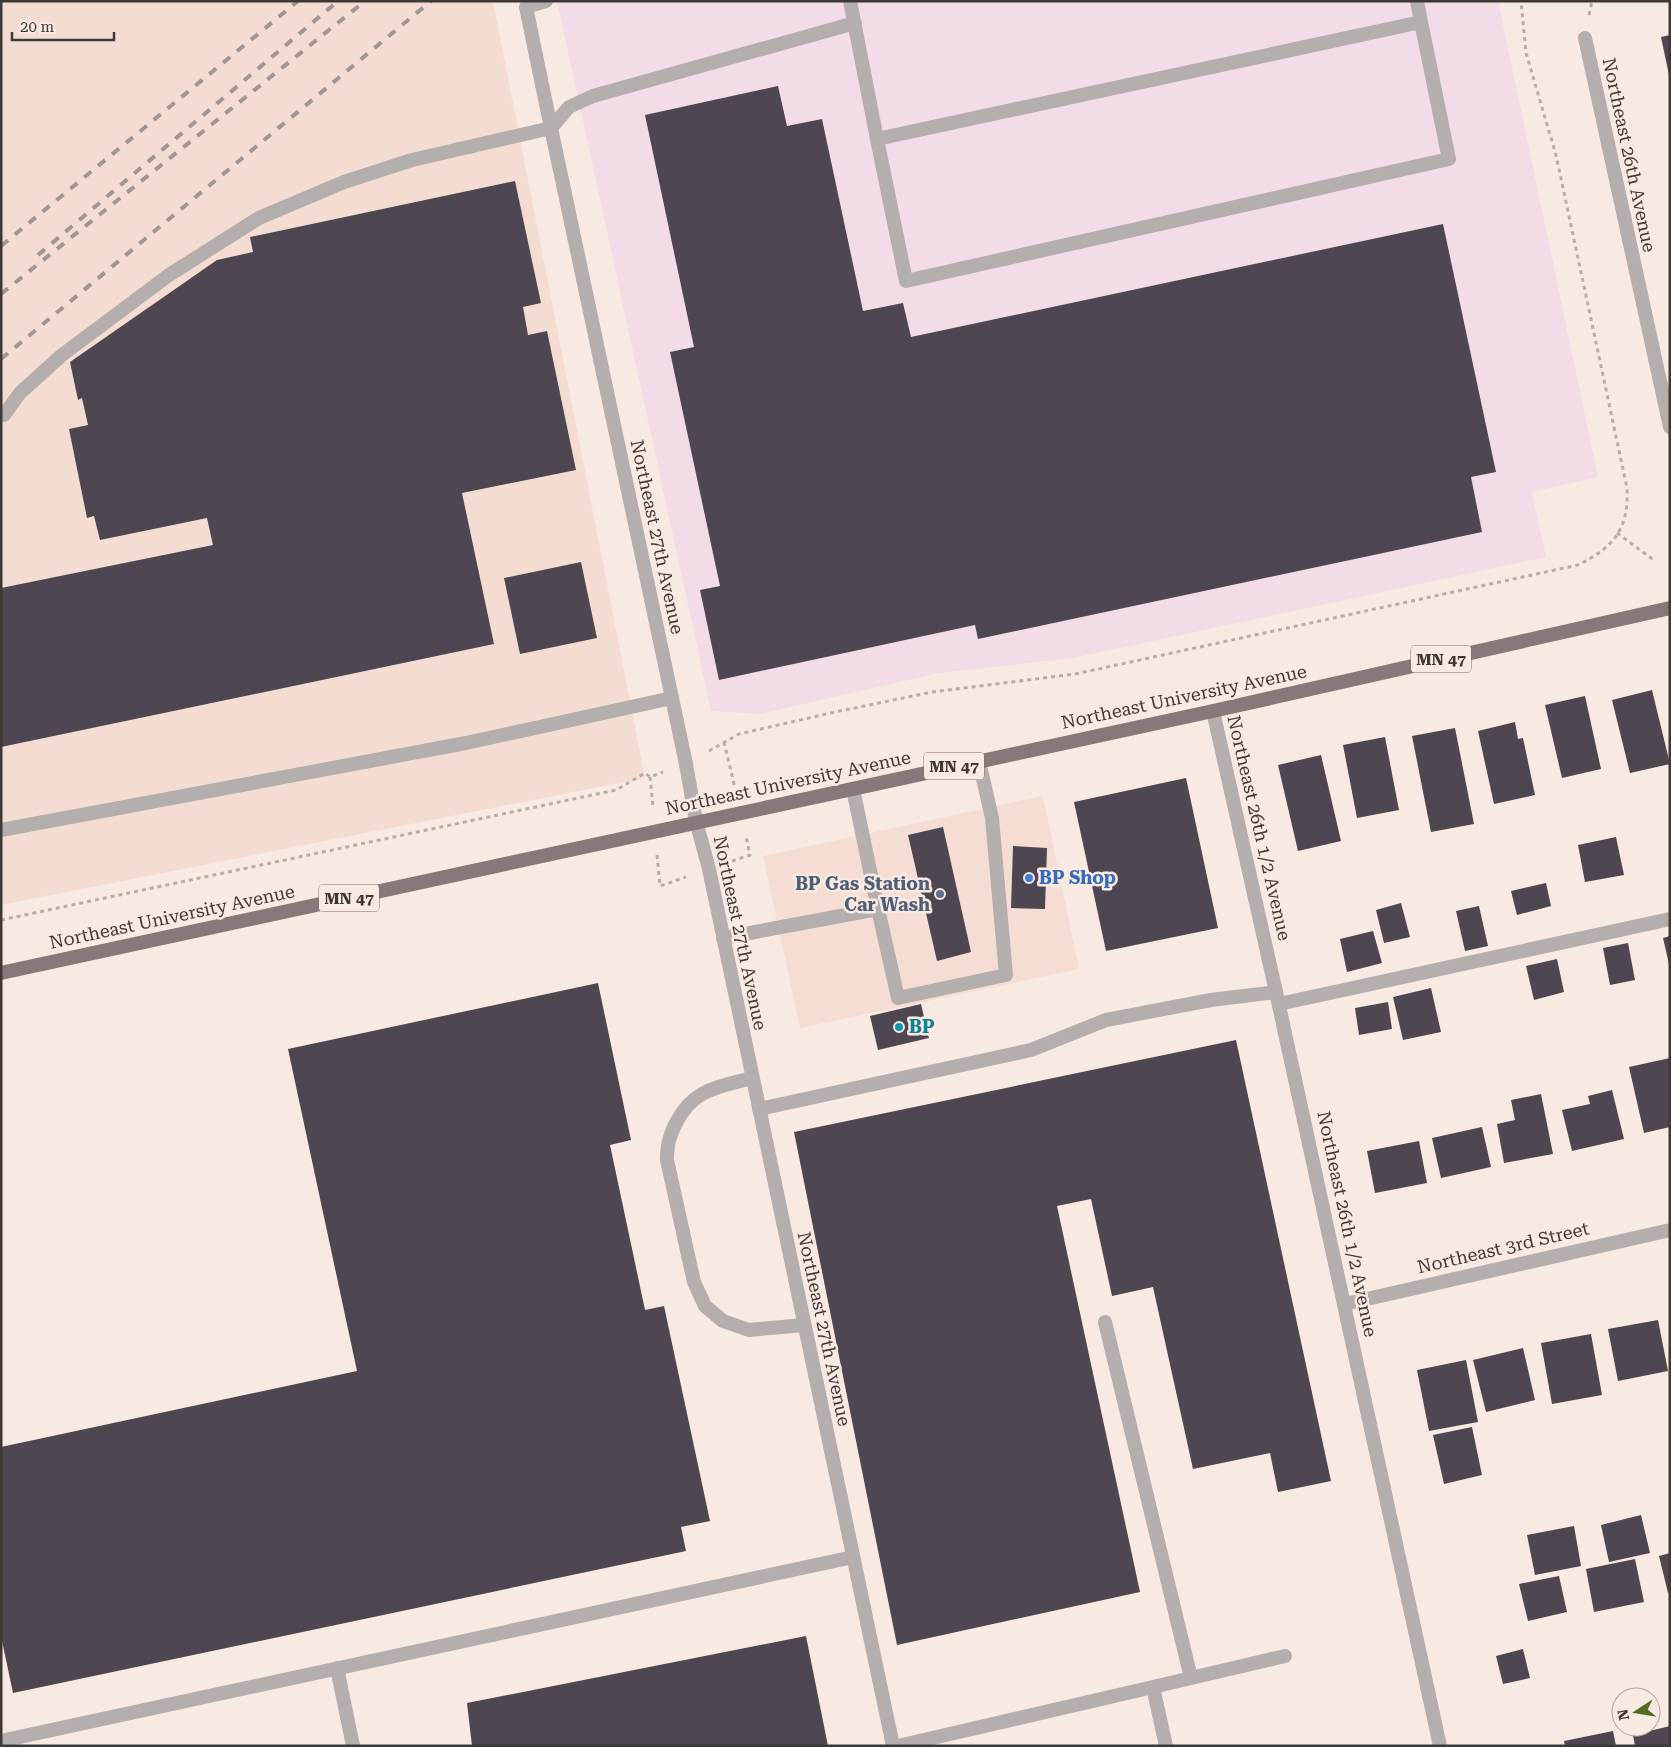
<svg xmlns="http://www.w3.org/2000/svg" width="1671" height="1747" font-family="'Roboto Serif',serif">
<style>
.commercial{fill:#f5ddd3}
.industrial{fill:#f3dbe7}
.built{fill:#f4dcd3}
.building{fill:#4e4650}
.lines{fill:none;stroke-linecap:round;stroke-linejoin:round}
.path{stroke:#baada8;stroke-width:3;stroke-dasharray:4 4;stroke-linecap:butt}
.service{stroke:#b5aeae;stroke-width:14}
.minor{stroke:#b5aeae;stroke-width:14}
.tertiary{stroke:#b5aeae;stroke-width:14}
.primary{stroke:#877979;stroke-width:14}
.rail{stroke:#a19691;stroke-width:4;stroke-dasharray:9 9;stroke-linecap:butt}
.shop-dot{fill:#3f7fe0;stroke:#f9e9e3;stroke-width:2}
.service-dot{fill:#5c6f8a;stroke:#f9e9e3;stroke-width:2}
.culture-dot{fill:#0f9aa8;stroke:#f9e9e3;stroke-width:2}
.labels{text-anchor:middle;stroke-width:5;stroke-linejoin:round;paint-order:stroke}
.shield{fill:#f9e9e3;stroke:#776e6a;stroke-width:1}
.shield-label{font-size:16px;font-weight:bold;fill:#3f3936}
.street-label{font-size:18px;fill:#3f3936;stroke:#f9e9e3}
.shop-label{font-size:18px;font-weight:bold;fill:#366cbe;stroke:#f9e9e3;text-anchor:start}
.service-label{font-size:18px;font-weight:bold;fill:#4e5e75;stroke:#f9e9e3;text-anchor:end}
.culture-label{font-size:18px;font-weight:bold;fill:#0d838f;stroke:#f9e9e3;text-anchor:start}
</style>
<rect width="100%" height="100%" fill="#f9e9e3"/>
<!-- commercial -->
<path class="commercial" d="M1043,796L1079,969L800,1028L763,856Z"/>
<!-- industrial -->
<path class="industrial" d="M557,1H1498L1598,477L1532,492L1546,557L1073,658L939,673L760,714L711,711Z"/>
<!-- built -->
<path class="built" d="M1,1H493L645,778L1,905Z"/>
<!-- building -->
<path class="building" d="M1670,35V75H1669L1661,37Z
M778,86L787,126L822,119L863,311L903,303L911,337L1443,224L1496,472L1471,477L1482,532L978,639L975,625L719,680L700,590L720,586L670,352L694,347L645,115Z
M515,181L541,303L523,307L528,335L547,331L576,470L462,493L494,644L1,747V588L213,545L207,518L100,540L94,516L87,518L69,429L88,425L82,398L78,400L70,362L217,260L253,252L250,237Z
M581,562L597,638L520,654L504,578Z
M1652,690L1670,764L1630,773L1612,700Z
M1585,696L1601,769L1562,778L1545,705Z
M1515,722L1518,739L1523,738L1535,795L1494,804L1478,731Z
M1455,728L1474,824L1431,832L1412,736Z
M1385,737L1399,810L1357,818L1343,745Z
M1321,755L1341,841L1298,851L1278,765Z
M1186,778L1218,928L1106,951L1074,802Z
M943,827L971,952L937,961L908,835Z
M1616,837L1624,875L1585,882L1578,845Z
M1013,846L1047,848L1045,909L1011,908Z
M1546,883L1551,906L1517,915L1511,891Z
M1401,903L1410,937L1384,943L1376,910Z
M1479,906L1488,946L1465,951L1456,911Z
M1373,931L1382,963L1347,972L1340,939Z
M1670,936V964H1669L1663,938Z
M1628,943L1635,980L1610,985L1603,948Z
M1557,959L1564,992L1534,1000L1526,966Z
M598,983L631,1140L610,1145L645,1310L664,1306L710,1521L681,1527L686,1551L13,1693L1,1636V1447L357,1371L288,1049Z
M1431,988L1441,1032L1403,1040L1393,997Z
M1388,1002L1392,1029L1359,1035L1355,1008Z
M921,1004L929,1038L878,1050L870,1016Z
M1236,1040L1331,1481L1278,1492L1270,1453L1193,1469L1153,1287L1112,1296L1091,1199L1057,1206L1140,1592L897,1645L794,1132Z
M1670,1058V1127L1644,1133L1629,1067Z
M1612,1090L1624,1139L1572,1151L1562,1110L1590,1104L1588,1096Z
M1541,1094L1553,1154L1504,1163L1497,1124L1515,1120L1511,1100Z
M1482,1127L1491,1167L1441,1178L1432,1138Z
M1419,1141L1427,1183L1375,1193L1367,1151Z
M1658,1320L1668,1371L1618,1381L1608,1329Z
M1591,1334L1602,1395L1552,1404L1541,1343Z
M1523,1348L1535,1400L1486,1412L1473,1360Z
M1466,1360L1478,1422L1429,1431L1417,1370Z
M1472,1427L1482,1475L1444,1484L1433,1435Z
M1641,1515L1650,1553L1609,1562L1601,1525Z
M1574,1526L1581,1566L1535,1575L1527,1535Z
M1670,1553V1592L1668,1593L1659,1556Z
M1635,1559L1644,1602L1594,1612L1586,1569Z
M1559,1576L1567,1612L1528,1621L1519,1584Z
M806,1636L828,1746H472L467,1703Z
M1523,1649L1530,1678L1503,1684L1496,1656Z
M1670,1726V1746H1635L1633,1735Z
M1613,1731L1616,1746H1565L1564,1741Z"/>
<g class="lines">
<!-- path -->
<path class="path" d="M1589,15L1592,1
M1617,533L1655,561
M724,742L735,788
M709,751L739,734L835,712L932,692L1075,674L1578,565C1614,547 1629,529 1627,488L1556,155L1526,53L1521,1
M650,777L653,806
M657,855L660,886L686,877
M732,861L750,855L746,836
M1,920L616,790L645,773L650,777L663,772"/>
<!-- service -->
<path class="service" d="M546,1L526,7L551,128
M850,1L877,139L1421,22L1417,1
M877,139L906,281L1449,159L1421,22
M4,415L20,393L62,355L169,275L259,218L344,182L412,160L551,128L569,107L593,96L855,23
M1,830L466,743L672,698
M878,909L898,998L1006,975L992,818L979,761
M723,938L878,909L853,789
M1279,1004L1670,919
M752,1078C718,1087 693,1089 676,1123C669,1137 667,1145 667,1160L694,1282L705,1306L723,1321L749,1330L804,1325
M759,1109L1031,1050L1106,1020L1211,1000L1276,992
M1105,1322L1191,1678L1153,1687
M337,1668L353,1746
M1191,1678L1285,1656
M1,1741L853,1557
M898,1746L1153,1687L1166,1746"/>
<!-- minor -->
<path class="minor" d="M1585,38L1670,427
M551,128L686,764L696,821
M1213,711L1276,992L1440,1746
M1345,1304L1670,1230"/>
<!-- tertiary -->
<path class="tertiary" d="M696,821L709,869L893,1746"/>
<!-- primary -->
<path class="primary" d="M1,973L1213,711L1670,608"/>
<!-- rail -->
<path class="rail" d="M1,246L298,1
M38,255L338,1
M1,294L365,1
M1,359L431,1"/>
</g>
<!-- markers -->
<circle class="shop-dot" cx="1029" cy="878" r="5"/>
<circle class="service-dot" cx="940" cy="894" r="5"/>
<circle class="culture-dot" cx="899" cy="1027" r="5"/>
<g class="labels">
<!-- shield labels -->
<g class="shield">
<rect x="1411" y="645.5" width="60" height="27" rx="4"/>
<rect x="924" y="752.5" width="60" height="27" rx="4"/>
<rect x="319" y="884.5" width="60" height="27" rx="4"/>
</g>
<g class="shield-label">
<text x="1441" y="665">MN 47</text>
<text x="954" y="772">MN 47</text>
<text x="349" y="904">MN 47</text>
</g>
<!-- street labels -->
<g class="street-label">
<text transform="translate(1629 155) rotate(78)" y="6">Northeast 26th Avenue</text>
<text transform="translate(657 537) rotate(78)" y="6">Northeast 27th Avenue</text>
<text transform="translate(1184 697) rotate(-12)" y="6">Northeast University Avenue</text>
<text transform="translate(788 783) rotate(-12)" y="6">Northeast University Avenue</text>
<text transform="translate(1259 828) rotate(77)" y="6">Northeast 26th 1/2 Avenue</text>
<text transform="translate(172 917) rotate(-12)" y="6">Northeast University Avenue</text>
<text transform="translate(740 933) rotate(78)" y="6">Northeast 27th Avenue</text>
<text transform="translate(1347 1224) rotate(78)" y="6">Northeast 26th 1/2 Avenue</text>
<text transform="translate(1503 1248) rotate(-13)" y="6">Northeast 3rd Street</text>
<text transform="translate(824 1329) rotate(78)" y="6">Northeast 27th Avenue</text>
</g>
<!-- shop labels -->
<g class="shop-label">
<text x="1039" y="884">BP Shop</text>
</g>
<!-- service labels -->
<g class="service-label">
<text x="930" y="890">BP Gas Station<tspan x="930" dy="21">Car Wash</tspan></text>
</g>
<!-- culture labels -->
<g class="culture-label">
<text x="909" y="1033">BP</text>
</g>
</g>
<!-- border -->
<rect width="1671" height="1747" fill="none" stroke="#3f3936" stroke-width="5"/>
<!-- north arrow -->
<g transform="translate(1636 1712) rotate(258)"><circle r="24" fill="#f9e9e3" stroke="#afa39e"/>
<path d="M0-4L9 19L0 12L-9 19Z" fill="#526d21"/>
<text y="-8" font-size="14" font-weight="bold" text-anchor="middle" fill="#3f3936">N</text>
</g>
<!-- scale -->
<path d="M12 32v8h102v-8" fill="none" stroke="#3f3936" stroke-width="2.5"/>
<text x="20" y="32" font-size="15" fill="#3f3936" stroke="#f9e9e3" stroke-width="4" paint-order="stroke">20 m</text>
</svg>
